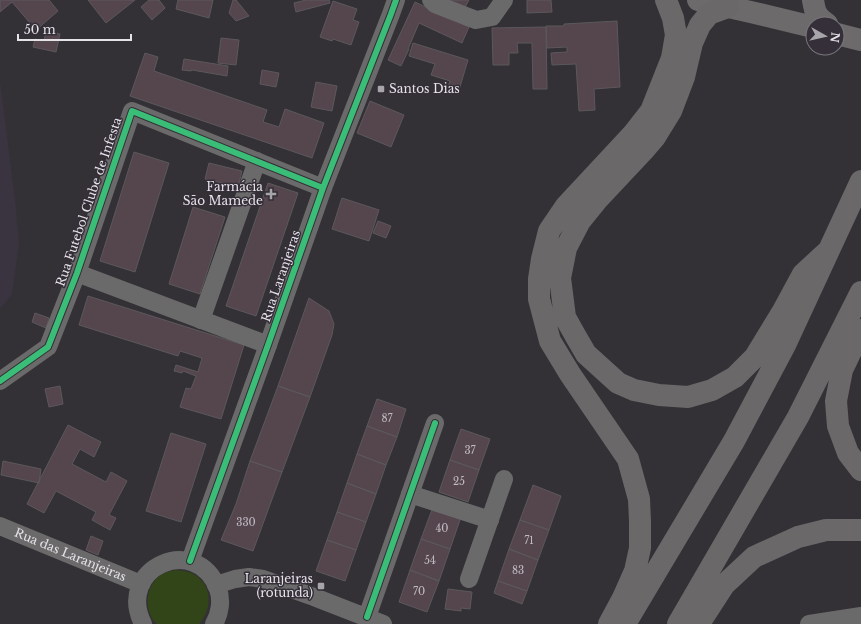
<svg xmlns="http://www.w3.org/2000/svg" width="861" height="624" font-family="'Libre Baskerville',serif">
<style>
.built{fill:#3a3440}
.green{fill:#324518}
.building{fill:#55464e;stroke:#5b585b}
.lines{fill:none;stroke-linecap:round;stroke-linejoin:round}
.minor{stroke:#6b6a6a;stroke-width:18}
.major{stroke:#6d6a6c;stroke-width:22}
.highway{stroke:#6a6869;stroke-width:22}
.cycleway-casing{stroke:#342f38;stroke-width:8}
.cycleway{stroke:#3abd76;stroke-width:6}
.poi-dot{fill:#a7a4aa;stroke:#342f38;stroke-width:1.5}
.labels{text-anchor:middle;stroke-width:3;stroke-linejoin:round;paint-order:stroke}
.number-label{font-size:10px;fill:#c1bbc2}
.poi-label{font-size:12px;fill:#e5e2e8;stroke:#342f38;text-anchor:end}
.street-label{font-size:12px;fill:#e5e2e8;stroke:#342f38}
</style>
<rect width="100%" height="100%" fill="#343136"/>
<!-- built -->
<path class="built" d="M0,81L15,200L19,243L12,294L0,309Z"/>
<!-- green -->
<path class="green" d="M176,570C183,571 189,571 195,575C213,586 212,610 199,624H157C154,621 151,618 150,614C144,598 150,578 167,572C170,571 173,571 176,570Z"/>
<!-- building -->
<path class="building" d="M0,0H49L58,11L36,30L12,2L0,12Z
M88,0H135L106,23Z
M149,0H159L165,8L152,20L141,7Z
M178,0H213L209,18L176,9Z
M233,0H236L249,16L236,21L229,13Z
M306,0H329L330,3L296,12L294,3Z
M446,0H469L464,9Z
M527,0H551L552,12L527,13Z
M333,1L357,9L353,20L359,22L351,45L333,39L332,41L320,37Z
M415,2L469,27L462,43L419,23L408,49H409L401,66L388,60Z
M617,21L620,87L594,89L595,110L579,111L576,64L552,65L551,53L567,52V47L547,48L546,26H564V24Z
M546,27L547,89H533L532,43H517L518,53H509V65H493L492,28Z
M46,31L60,34L56,52L33,47L35,39L44,41Z
M221,38L239,40L236,65L218,63Z
M413,43L468,60L459,90L448,87L450,81L431,75L435,64L409,56Z
M145,53L158,57L154,71L267,110L263,122L279,127L285,109L324,123L312,158L130,96Z
M184,59L228,66L227,76L192,70L191,71L182,70Z
M262,70L279,73L276,87L260,84Z
M316,82L337,86L332,111L311,107Z
M370,101L404,115L391,147L357,133Z
M134,152L169,163L135,272L100,261Z
M209,163L242,171L238,187L205,179Z
M268,183L298,193L256,316L226,306Z
M342,198L379,210L369,241L332,229Z
M193,207L225,217L200,294L169,284Z
M378,221L391,226L386,238L373,233Z
M88,296L244,345L221,419L180,407L186,388L191,389L196,376L183,371L182,373L174,371L176,365L198,372L202,358L180,351L178,356L79,325Z
M309,298L329,311L334,324L332,335L310,397L278,386Z
M35,313L49,318L46,328L32,322Z
M60,386L63,404L49,407L45,389Z
M278,386L310,397L282,472L250,461Z
M377,399L406,409L397,437L367,426Z
M68,425L101,442L94,457L80,449L72,464L106,482L111,472L127,481L109,515L116,518L110,530L92,520L96,512L56,491L44,513L27,504Z
M367,426L397,437L386,465L357,454Z
M461,429L490,439L479,470L450,460Z
M171,433L206,444L181,522L146,511Z
M357,454L386,465L376,494L347,483Z
M450,460L479,470L468,502L439,492Z
M3,461L41,469L39,483L1,475Z
M250,461L282,472L253,551L221,540L236,504Z
M347,483L376,494L366,522L337,512Z
M533,485L561,496L549,530L520,520Z
M433,507L461,517L450,549L421,539Z
M337,512L366,522L356,550L327,540Z
M520,520L549,530L538,560L509,549Z
M91,536L103,541L98,555L86,550Z
M421,539L450,549L439,581L410,570Z
M327,540L356,550L345,581L316,571Z
M509,549L538,560L527,591L498,581Z
M410,570L439,581L427,612L399,602Z
M498,581L527,591L522,604L494,593Z
M448,589L472,592L470,609L461,608V611L445,609Z"/>
<g class="lines">
<!-- minor -->
<g class="minor">
<path d="M431,0L435,4L476,20L492,17L504,0"/>
<path d="M77,273L268,345"/>
<path d="M201,320L257,161"/>
<path d="M0,381L48,347L77,273L132,111L323,188"/>
<path d="M410,494L490,520"/>
<path id="s1" d="M0,526L141,584"/>
<path d="M190,561L268,345L323,188L391,14L396,0"/>
<path d="M469,579L504,479"/>
<path d="M216,585L235,579L249,577L263,579L314,597L383,624"/>
<path d="M367,617L435,423"/>
<path d="M143,624C115,568 196,532 218,589C222,600 220,614 214,624"/>
<path d="M809,624L861,616"/>
</g>
<!-- major -->
<path class="major" d="M698,0L755,13L813,27
M813,0C815,13 816,16 827,24
M837,34L861,40"/>
<!-- highway -->
<path class="highway" d="M728,7L709,14L700,25L692,43L684,77L671,111L655,137L643,151L597,200L580,221L566,248L560,278L565,317L575,335L586,354L618,383L634,390L659,395L688,397L712,390L735,377L755,357L783,311L803,274L829,250
M861,330L842,370L836,401L838,426L848,453L861,470
M609,624L623,598L635,571L640,548V521L639,499L628,459L570,374L550,341L539,299V279L542,259L549,231L566,206L633,134L651,111L672,58L676,35L673,18L666,0
M625,624L734,441L785,345L861,181
M678,624L798,417L861,292
M697,624L702,619L724,585L754,557L798,537L826,530H861"/>
<!-- cycleway casing -->
<g class="cycleway-casing">
<path id="cycleway" d="M0,381L48,347L77,273L132,111L323,188
M190,561L268,345L323,188L391,14L396,0
M367,617L435,423"/>
</g>
<!-- cycleway -->
<use href="#cycleway" class="cycleway"/>
</g>
<!-- markers -->
<g class="poi-dot">
<rect x="377" y="85" width="8" height="8" rx="2"/>
<path d="M269 188h4v4h4v4h-4v4h-4v-4h-4v-4h4z"/>
<rect x="317" y="582" width="8" height="8" rx="2"/>
</g>
<g class="labels">
<!-- number labels -->
<g class="number-label">
<text x="387" y="422">87</text>
<text x="470" y="454">37</text>
<text x="459" y="485">25</text>
<text x="246" y="526">330</text>
<text x="442" y="532">40</text>
<text x="529" y="544">71</text>
<text x="430" y="564">54</text>
<text x="518" y="574">83</text>
<text x="419" y="595">70</text>
</g>
<!-- poi labels -->
<g class="poi-label">
<text x="389" y="93" text-anchor="start">Santos Dias</text>
<text x="263" y="191">Farmácia<tspan x="263" dy="14">São Mamede</tspan></text>
<text x="313" y="583">Laranjeiras<tspan x="313" dy="14">(rotunda)</tspan></text>
</g>
<!-- street labels -->
<g class="street-label">
<text transform="translate(89 202) rotate(-71)" y="4">Rua Futebol Clube de Infesta</text>
<text transform="translate(281 276) rotate(-71)" y="4">Rua Laranjeiras</text>
<text dy="4" stroke="none"><textPath href="#s1" startOffset="76">Rua das Laranjeiras</textPath></text>
</g>
</g>
<!-- north arrow -->
<g transform="translate(825 36) rotate(98)"><circle r="19" fill="#342f38" stroke="#7b777e"/>
<path d="M0-3L7 15L0 10L-7 15Z" fill="#a7a4aa"/>
<text y="-6" font-size="11" font-weight="bold" text-anchor="middle" fill="#e5e2e8">N</text>
</g>
<!-- scale -->
<path d="M18 34v6h113v-6" fill="none" stroke="#e5e2e8" stroke-width="2"/>
<text x="24" y="34" font-size="12" fill="#e5e2e8" stroke="#342f38" stroke-width="3" paint-order="stroke">50 m</text>
</svg>
